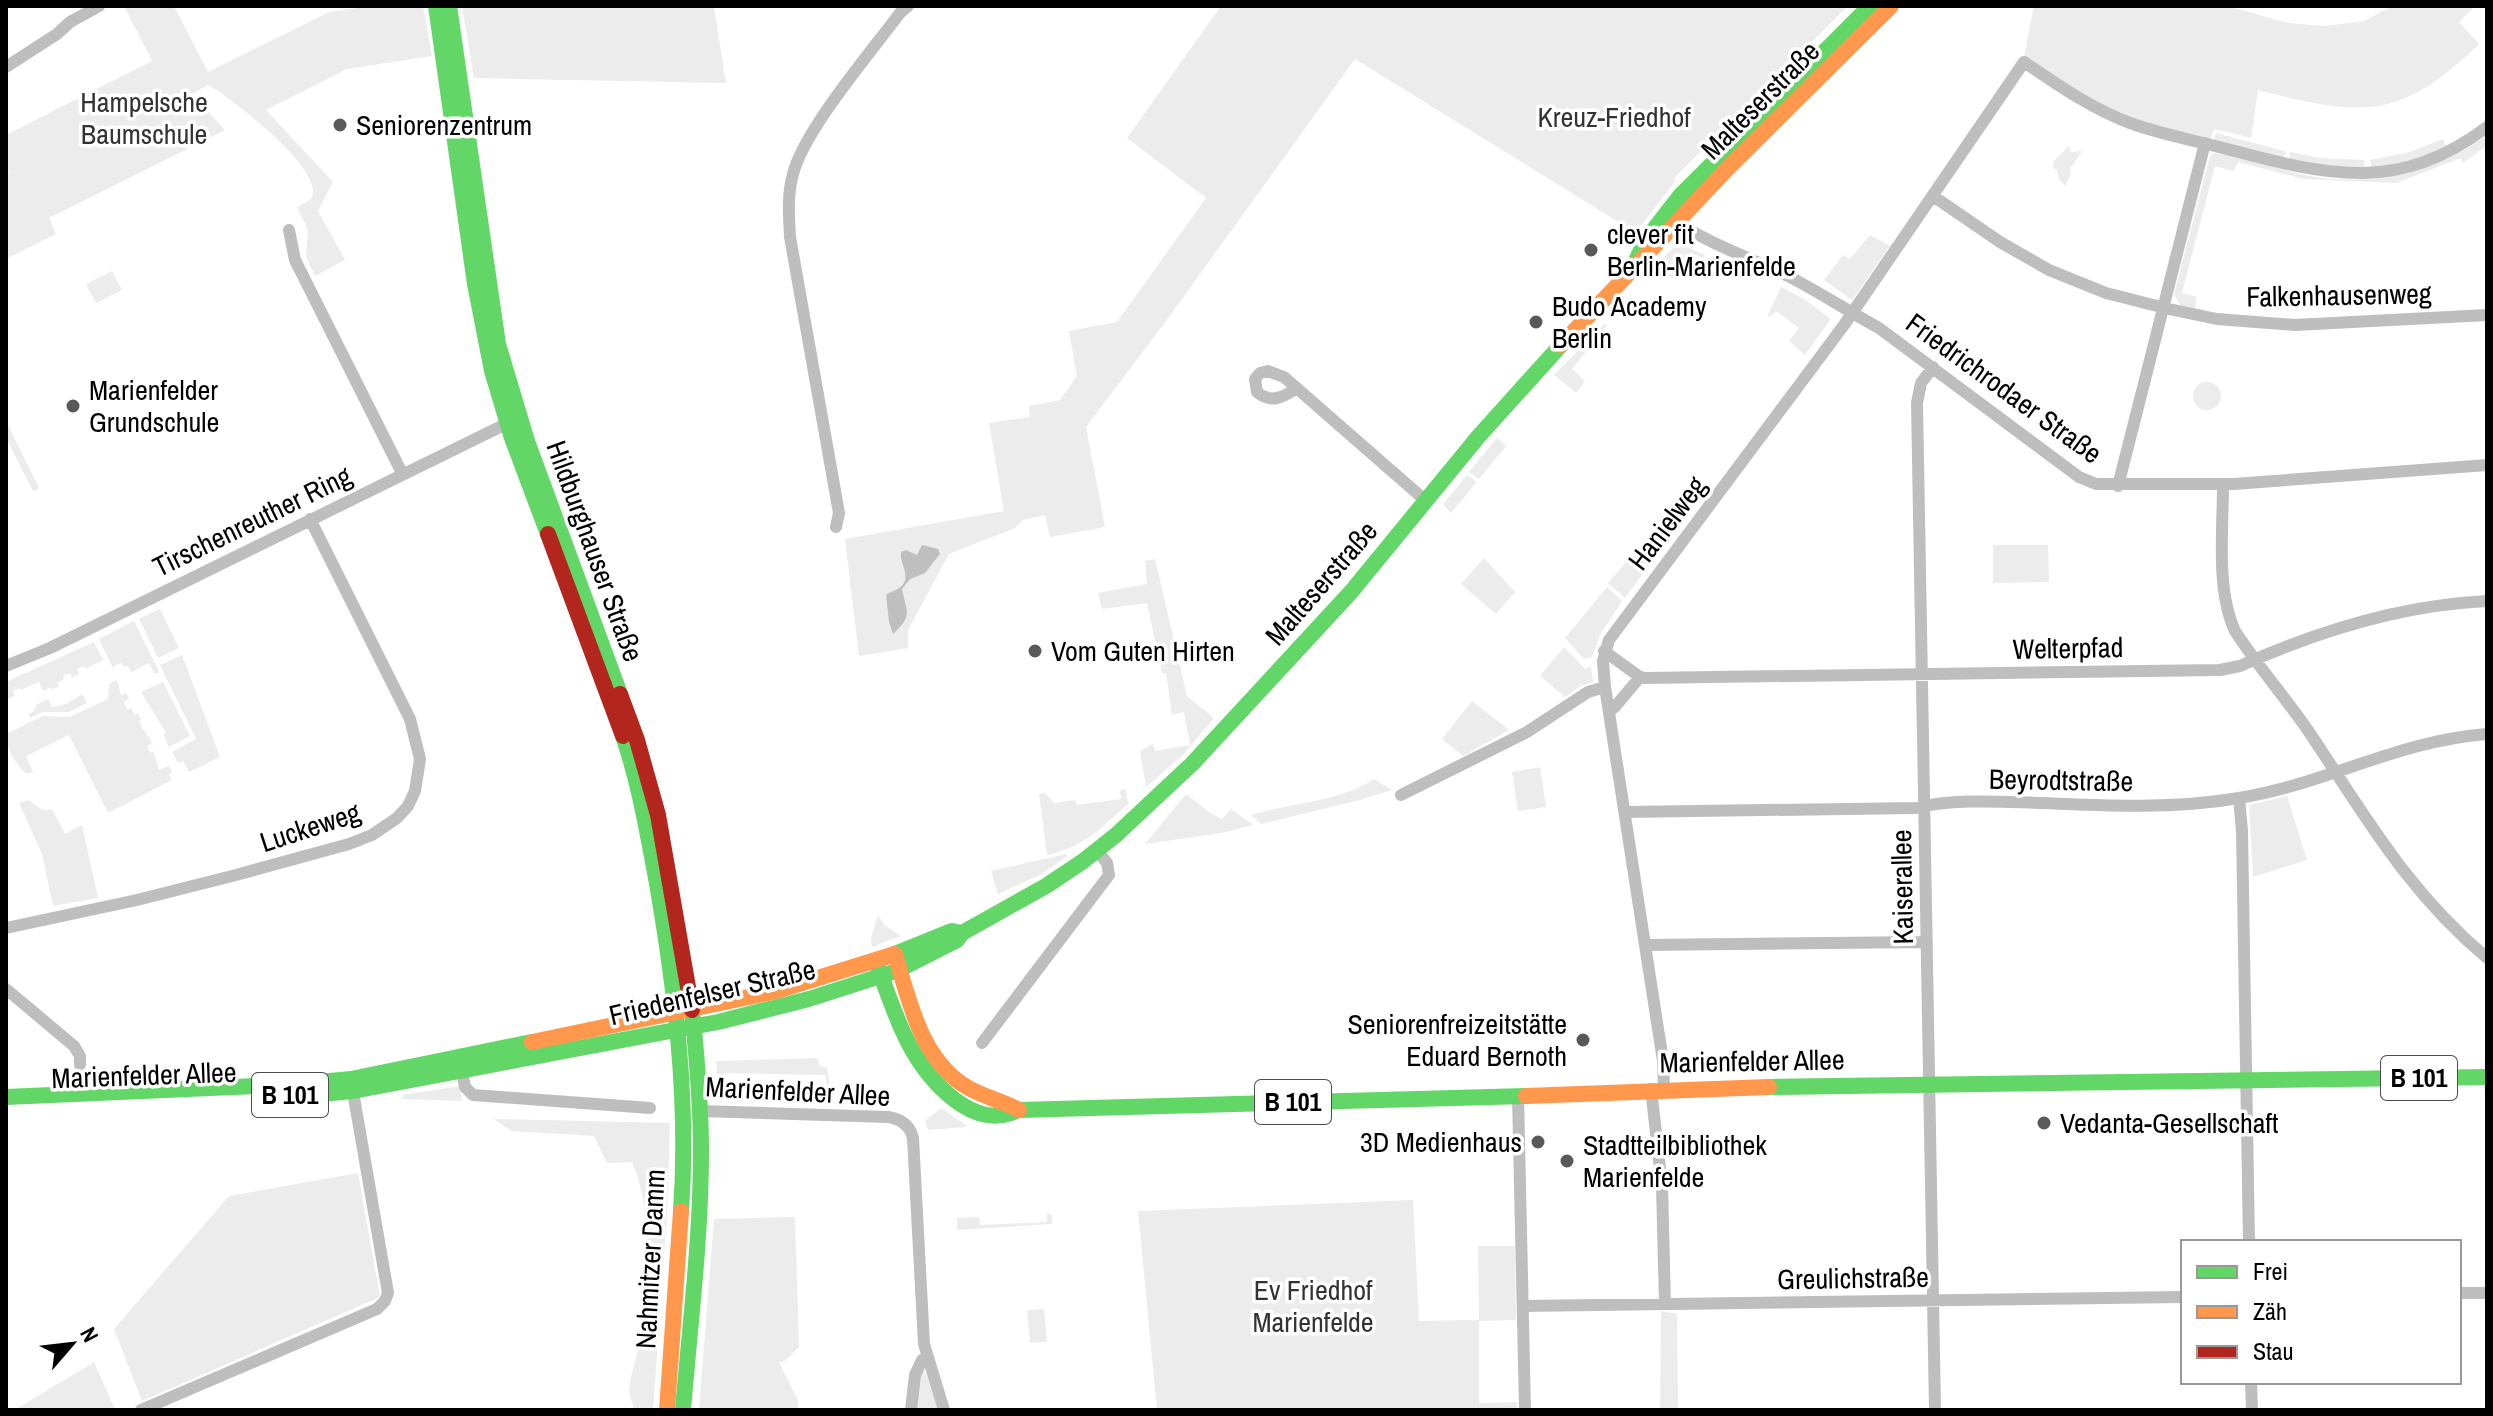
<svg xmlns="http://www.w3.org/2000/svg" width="2493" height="1416" font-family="'Archivo Narrow',sans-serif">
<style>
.green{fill:#ececec}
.water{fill:#bfbfbf}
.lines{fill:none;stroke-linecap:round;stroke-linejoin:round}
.street{stroke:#bebebe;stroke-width:12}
.fast{stroke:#63d668;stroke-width:16}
.slow{stroke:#ff974d;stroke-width:16}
.jam{stroke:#b3261e;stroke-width:16}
.poi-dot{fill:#595959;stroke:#fff;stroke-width:3}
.labels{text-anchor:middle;stroke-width:7;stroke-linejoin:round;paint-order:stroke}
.shield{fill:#fff;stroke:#4c4c4c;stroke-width:2}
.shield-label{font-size:26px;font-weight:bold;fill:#000}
.street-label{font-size:28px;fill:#000;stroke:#fff}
.park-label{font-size:28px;fill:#333;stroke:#fff}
.poi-label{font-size:28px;fill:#000;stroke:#fff;text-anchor:start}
</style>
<rect width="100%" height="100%" fill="#fff"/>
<!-- green -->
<path class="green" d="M129,6H174L208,72L329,12L370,6H423L432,56L347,69L266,110L333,182L318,211L345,260L315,276L306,257L308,230L297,207C302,204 309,202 312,197C324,169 230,97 208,85L192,94L225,130L49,218L56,234L6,259V174L9,172L6,166V135L152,61L125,8Z
M462,6H714L726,83L474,78Z
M1221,6H1848L1674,178L1676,180L1637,231L1625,226L1355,59L1169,317L1086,427L1105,527L1050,537L1045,515L1023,520L1015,528L949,554L908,630V648L859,656L845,539L1004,511L989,423L1030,417L1029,406L1060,400L1077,376L1069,331L1117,322L1206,198L1127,138Z
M2034,6H2227L2288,23L2325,26L2364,21L2392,6H2475L2459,22L2479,44C2399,122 2361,116 2258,90L2251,138L2214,129L2210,141L2144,123L2108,109L2024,57Z
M2216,133L2284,151L2286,152L2282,160L2214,141Z
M2487,135V145L2463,163L2461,158L2396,183L2303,179L2238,162L2234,171L2215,166L2182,293L2197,297L2195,308L2180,305L2174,294L2210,156L2213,153C2244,156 2274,168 2304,175C2367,188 2436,173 2487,135Z
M2443,139L2446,148L2419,159L2372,169L2370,160L2410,152Z
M2069,146L2071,152L2082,151L2070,169L2071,174L2065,186L2059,179L2057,170L2053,168L2054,161Z
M2290,152L2320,158L2364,160L2365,170L2290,161Z
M1870,235L1890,246L1852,300L1824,280L1843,255L1850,259Z
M1678,243L1705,255L1703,258L1696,255L1675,280L1663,271L1659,276L1651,270Z
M112,271L122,290L96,303L86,284Z
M1781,287L1804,299L1831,319L1805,355L1789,341L1799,328L1776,311L1770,317L1768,315Z
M1604,324L1607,325L1572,369L1585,381L1576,393L1554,375Z
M2193 396a14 14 0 1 1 28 0a14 14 0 1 1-28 0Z
M6,421L39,488L33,491L6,438Z
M1497,438L1506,446L1479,479L1469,472Z
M1467,475L1477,482L1451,513L1443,504Z
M1672,504L1685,515L1664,541L1651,530Z
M1993,545H2048L2049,582L1993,583Z
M1635,552L1650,564L1625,598L1608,583Z
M1484,558L1515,592L1496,614L1461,584Z
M1155,559L1187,696L1214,718L1183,755L1146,787L1140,751L1153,744L1155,751L1190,745L1184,712L1172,715L1166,673H1162L1147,603L1102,609L1098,593L1147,584L1145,561Z
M1607,587L1622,601L1600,635L1592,657L1584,659L1565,638Z
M160,609L179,648L158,658L139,619Z
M134,621L159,672L155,674L149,663L131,672L128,666L124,667L121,663L114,666V670L99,639Z
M94,642L103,660L85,669L84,666L77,669L79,674L72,678L70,673L63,676L64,679L57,683L59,686L52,690L51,687L43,691L39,682L21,690L20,688L13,691L15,696L8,699L6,682Z
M1564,647L1585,669L1591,667L1593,682L1579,687L1565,697L1540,676Z
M182,655L220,757L189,772L183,761L178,763L172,752L196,739L160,665Z
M117,680L121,695L126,693L129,699L124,702L127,709L131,708L135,715L138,713L141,720L139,722L152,743L147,746L150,753L153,751L159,770L169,766L172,772L169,774L172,780L108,813L69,735L26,756L33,772L27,774C16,765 6,748 6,734L43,716L70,717L108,699L109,684Z
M163,682L190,736L169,747L164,735L166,733L141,692Z
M82,694L87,703L69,712H43L30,718L29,714L34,711L36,705L48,699L52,707L66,704Z
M1472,701L1509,730L1463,756L1442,739Z
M1540,767L1546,807L1518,811L1512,772Z
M1374,779L1392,790L1360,800L1261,824L1251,815C1292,803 1338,802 1374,779Z
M1126,789L1128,804C1101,828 1083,848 1047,855L1039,794L1045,793L1054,803L1075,800L1077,805L1121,799L1120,790Z
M1186,794L1209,812L1222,819L1231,809L1253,825L1221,833L1145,844Z
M2287,796L2307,860L2253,877L2249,805Z
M28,800L43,810L52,809L65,834L82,825L98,898L53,906L42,854L19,803Z
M1066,854L1067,856L1040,875L998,894L991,871Z
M878,915L884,925L901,936L872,947L871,938Z
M818,1058L819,1065L827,1068L832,1101L820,1102V1091L827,1090L826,1075L724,1073V1088L732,1089L733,1099H722L719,1095L716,1061Z
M460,1086L462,1101L403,1099V1095Z
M941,1108L966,1125V1127L928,1130L925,1121Z
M494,1119L670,1123L667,1216L653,1410H634C633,1404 630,1398 629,1392C629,1380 637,1357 639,1344C648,1288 655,1215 632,1162L607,1163L594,1136L511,1131Z
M358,1173L380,1297L142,1401L114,1329L229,1196Z
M1413,1200L1419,1321L1479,1320L1478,1246H1515L1516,1320L1479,1321V1403L1517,1402V1410H1157L1138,1211Z
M1047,1213L1052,1215V1224L957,1230V1218L979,1217L980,1225L1047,1222Z
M795,1217L799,1347L785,1361L779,1362L798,1401V1409L699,1410L714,1219Z
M1044,1309L1047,1342L1030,1343L1027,1310Z
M1661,1311L1677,1314L1678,1410H1660Z
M94,1362L115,1410H14Z
M924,1371L926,1373L938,1410H916L921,1373Z"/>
<!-- water -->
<path class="water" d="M922,545L938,549L940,554L925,573L910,579L902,589C907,614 913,615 893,634L889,622L886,595C890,592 894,591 898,589C914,579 899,564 901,552L906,550L917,555Z"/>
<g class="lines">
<!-- street -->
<path class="street" d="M6,67L57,34L70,22L99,6
M1933,196L2000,242L2049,270L2106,293L2169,309L2217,319L2295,325L2487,315
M1672,217C1697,240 1756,260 1788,276C1819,292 1848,311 1879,328L2079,477L2096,484H2234L2487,465
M289,230L295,260L402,473
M1933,367L1921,383L1917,403L1935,1410
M1296,389C1283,397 1271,404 1257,392L1255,379L1260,373L1268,371L1284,377L1426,501
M2223,485C2223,530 2216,590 2235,631C2257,665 2284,696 2307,729C2365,815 2406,890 2487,958
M2118,486L2205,143
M836,527L839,513L790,237C789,216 787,195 793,174C804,130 871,52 900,13L908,6
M1604,651L1640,677L1645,678L2220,670L2240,666C2318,631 2401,605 2487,601
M6,666L50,648L514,420
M1609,709L1614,708L1640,677
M1401,795L1527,732L1588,692L1605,687
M2239,798L2242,831L2249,1242
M1625,812L1916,808C1956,798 2002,802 2044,803C2108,806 2175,809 2239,798C2326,784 2396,741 2487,734
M6,928L137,900L236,875L349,844L372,835L397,818L408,806L415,791L420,759L410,719L310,519
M1645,945L1927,942
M6,989L74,1046L80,1056V1065
M982,1043L1109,875L1107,863L1097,850
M462,1071L465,1087L473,1095L650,1108
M1664,1088L1663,1061L1605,687L1603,661L1609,640L1844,325L2024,62C2058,85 2092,109 2130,123C2163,135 2198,141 2231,150C2329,176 2399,193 2487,127
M1651,1089L1662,1186L1665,1304
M1518,1096L1525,1410
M701,1111L888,1117C901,1119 910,1125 913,1138L924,1344L944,1410
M2459,1293H2487
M1523,1306L2183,1297
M2251,1382L2252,1410
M141,1410L377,1309L385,1301L388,1293L352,1086
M911,1410L915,1375L922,1360L927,1359"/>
<!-- fast -->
<path class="fast" d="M436,6L475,284L492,371L512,438L548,534
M449,6L498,344L527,441L620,694
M1636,261L1645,241L1680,196L1870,6
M623,736C639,782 647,831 656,878C675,987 689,1101 681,1211
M895,954L952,931L962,933
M876,961C894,1012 910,1066 955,1100C975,1115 995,1121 1019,1110L1526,1096
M900,969L957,940L962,933L1046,886L1082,862L1116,835L1192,764L1351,592L1478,437L1561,345
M1769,1087L2487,1077
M321,1094L353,1091L718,1022L809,999L890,973
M6,1097L299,1084L351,1079L532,1042
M683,1410C690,1324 701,1238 701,1152C701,1104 697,1058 692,1010"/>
<!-- slow -->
<path class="slow" d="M1561,345L1727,169L1891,6
M532,1042L773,992L895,954C909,1000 920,1055 962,1084C979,1096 1001,1100 1019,1110
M1526,1096L1769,1087
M667,1410L681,1211"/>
<!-- jam -->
<path class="jam" d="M548,534L623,736
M620,694L637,740L658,815L692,1010"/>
</g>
<!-- markers -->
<g class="poi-dot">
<circle cx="340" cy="125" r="8"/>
<circle cx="1591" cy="250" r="8"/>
<circle cx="1536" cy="322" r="8"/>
<circle cx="73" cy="406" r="8"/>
<circle cx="1035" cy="651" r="8"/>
<circle cx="1583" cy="1040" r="8"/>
<circle cx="2044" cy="1123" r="8"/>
<circle cx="1538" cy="1142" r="8"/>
<circle cx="1567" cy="1161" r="8"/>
</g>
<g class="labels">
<!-- shield labels -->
<g class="shield">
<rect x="2381" y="1056" width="76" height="44" rx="6"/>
<rect x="252" y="1073" width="76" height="44" rx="6"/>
<rect x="1255" y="1080" width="76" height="44" rx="6"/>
</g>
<g class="shield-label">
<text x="2419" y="1087">B 101</text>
<text x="290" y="1104">B 101</text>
<text x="1293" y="1111">B 101</text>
</g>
<!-- street labels -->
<g class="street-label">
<text transform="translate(1760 100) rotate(-45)" y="10">Malteserstraße</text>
<text transform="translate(2339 295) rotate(-1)" y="10">Falkenhausenweg</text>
<text transform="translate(2004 388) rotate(36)" y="10">Friedrichrodaer Straße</text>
<text transform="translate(252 521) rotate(-26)" y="10">Tirschenreuther Ring</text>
<text transform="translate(1667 523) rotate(-53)" y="10">Hanielweg</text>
<text transform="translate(595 551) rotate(70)" y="10">Hildburghauser Straße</text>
<text transform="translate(1321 583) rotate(-49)" y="10">Malteserstraße</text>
<text transform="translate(2068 648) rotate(-1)" y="10">Welterpfad</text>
<text transform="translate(2061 780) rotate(1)" y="10">Beyrodtstraße</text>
<text transform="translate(310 827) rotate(-18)" y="10">Luckeweg</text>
<text transform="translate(1902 887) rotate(-91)" y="10">Kaiserallee</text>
<text transform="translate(712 992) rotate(-13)" y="10">Friedenfelser Straße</text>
<text transform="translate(1752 1061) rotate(-1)" y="10">Marienfelder Allee</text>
<text transform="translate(144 1075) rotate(-2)" y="10">Marienfelder Allee</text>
<text transform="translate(798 1091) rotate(3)" y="10">Marienfelder Allee</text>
<text transform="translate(650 1259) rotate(-87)" y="10">Nahmitzer Damm</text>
<text transform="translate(1853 1278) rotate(-1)" y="10">Greulichstraße</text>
</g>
<!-- park labels -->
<g class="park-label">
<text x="144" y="112">Hampelsche<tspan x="144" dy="32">Baumschule</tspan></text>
<text x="1614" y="127">Kreuz-Friedhof</text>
<text x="1313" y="1300">Ev Friedhof<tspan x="1313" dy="32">Marienfelde</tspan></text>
</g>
<!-- poi labels -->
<g class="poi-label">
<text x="356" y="135">Seniorenzentrum</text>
<text x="1607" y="244">clever fit<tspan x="1607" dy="32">Berlin-Marienfelde</tspan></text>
<text x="1552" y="316">Budo Academy<tspan x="1552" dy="32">Berlin</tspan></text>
<text x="89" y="400">Marienfelder<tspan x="89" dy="32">Grundschule</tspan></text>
<text x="1051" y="661">Vom Guten Hirten</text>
<text x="1567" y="1034" text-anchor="end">Seniorenfreizeitstätte<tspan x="1567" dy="32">Eduard Bernoth</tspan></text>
<text x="2060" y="1133">Vedanta-Gesellschaft</text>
<text x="1522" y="1152" text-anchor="end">3D Medienhaus</text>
<text x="1583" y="1155">Stadtteilbibliothek<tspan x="1583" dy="32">Marienfelde</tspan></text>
</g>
</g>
<!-- border -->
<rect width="2493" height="1416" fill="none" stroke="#000000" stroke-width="16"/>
<!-- legend -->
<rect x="2181" y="1240" width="280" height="144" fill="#ffffff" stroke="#999999" stroke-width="2"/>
<rect x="2197" y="1266" width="40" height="12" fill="#63d668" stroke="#999999" stroke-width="2"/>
<text x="2253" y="1280" font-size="24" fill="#000000">Frei</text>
<rect x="2197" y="1306" width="40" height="12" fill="#ff974d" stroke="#999999" stroke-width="2"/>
<text x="2253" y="1320" font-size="24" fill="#000000">Zäh</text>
<rect x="2197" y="1346" width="40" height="12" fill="#b3261e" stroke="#999999" stroke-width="2"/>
<text x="2253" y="1360" font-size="24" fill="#000000">Stau</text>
<!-- north arrow -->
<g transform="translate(72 1344) rotate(62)" stroke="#ffffff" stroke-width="6" paint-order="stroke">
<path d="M0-6L14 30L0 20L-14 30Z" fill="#000000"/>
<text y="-12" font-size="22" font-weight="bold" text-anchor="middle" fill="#000000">N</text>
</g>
</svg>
